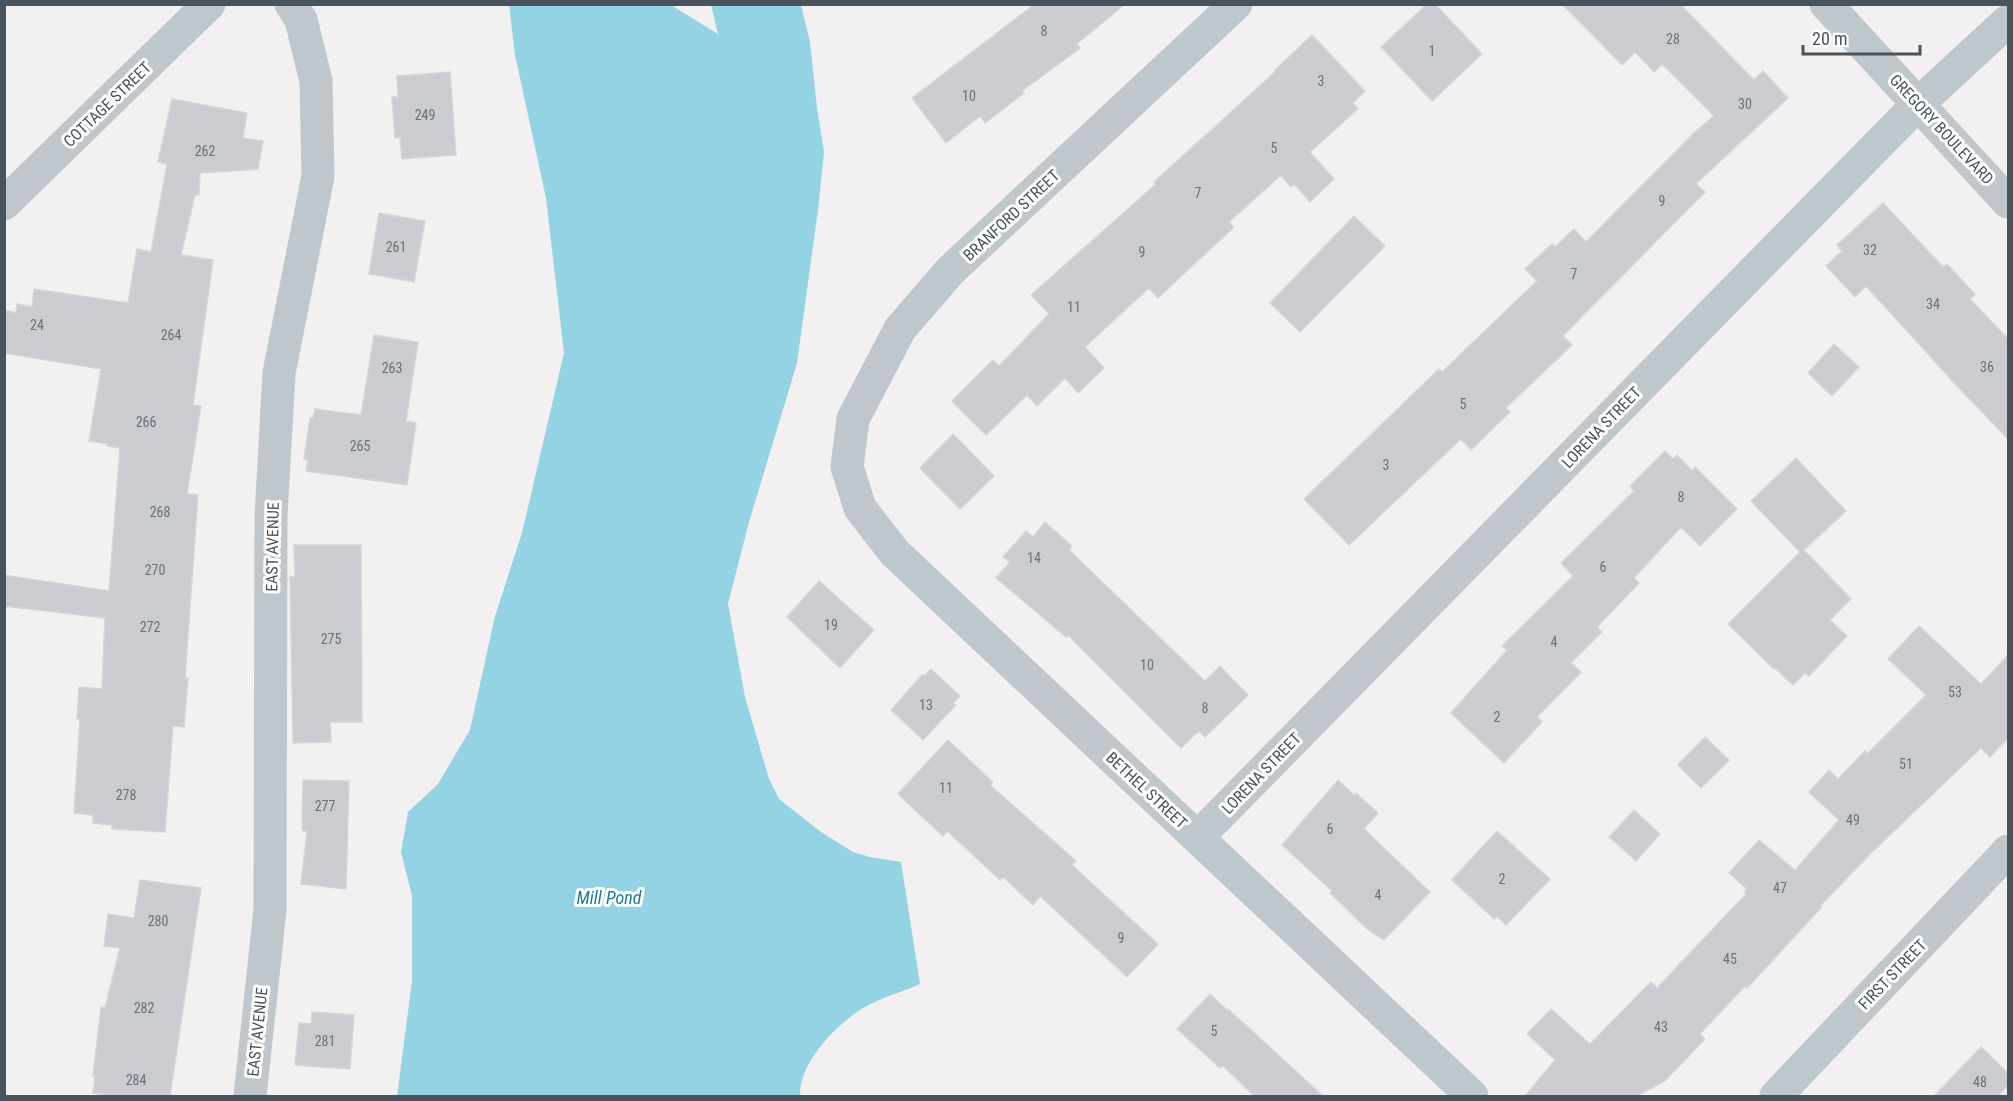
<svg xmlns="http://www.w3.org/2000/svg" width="2013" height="1101" font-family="'Roboto Condensed',sans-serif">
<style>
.water{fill:#93d3e4}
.building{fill:#caccd2;stroke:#d4d6da;stroke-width:1.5}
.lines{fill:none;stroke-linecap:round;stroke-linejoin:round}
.minor{stroke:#bfc7cd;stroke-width:33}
.tertiary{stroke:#bfc7cd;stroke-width:33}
.labels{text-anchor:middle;stroke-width:6;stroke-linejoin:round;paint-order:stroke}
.number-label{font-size:14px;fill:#697179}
.street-label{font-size:16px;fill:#49535b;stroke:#fff}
.water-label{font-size:18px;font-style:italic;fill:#197c97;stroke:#fff}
</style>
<rect width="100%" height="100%" fill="#f2f0f0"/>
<!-- water -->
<path class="water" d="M509,5H671L718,34L711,5H801L810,42L817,108L824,152L818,210L797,363L749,522L728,604L745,697L769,779L779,799L821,832L853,852L870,857L901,862L920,984C902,992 880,998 863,1008C836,1025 799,1062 800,1096H397L412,981V896L401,852L408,812L438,784L470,730L495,616L522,533L564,353L546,198L515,55Z"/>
<!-- building -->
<path class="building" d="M1035,4H1125L1077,44L1080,48L1022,91L1024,93L985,123L980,116L946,143L912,98Z
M1427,4H1435L1482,54L1432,101L1381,47Z
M1562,4H1680L1754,80L1763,71L1788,98L1696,184L1705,192L1563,336L1572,345L1506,408L1510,412L1471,450L1461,439L1349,545L1304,499L1439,369L1442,372L1537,281L1525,269L1552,244L1555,247L1574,229L1586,242L1695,132L1714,116L1662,64L1654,72L1635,52L1622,65Z
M1312,35L1365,91L1353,103L1358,109L1310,152L1334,179L1310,202L1294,184L1291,187L1281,175L1229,222L1234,227L1158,298L1149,288L1085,347L1104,368L1078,393L1065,378L1037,406L1027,395L986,435L952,401L993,360L999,366L1049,314L1031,295L1156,184L1154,182L1276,71L1275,70Z
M450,72L456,155L402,159L400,137L395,138L392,97H398L397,76Z
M172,99L247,113L243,138L263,141L258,169L200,173L199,195H195L181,255L213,260L193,405L201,406L187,494L198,495L185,678H188L184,727L173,726L165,832L112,829V825L93,823V815L74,813L80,719H77L79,687L102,689L105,618L4,606V575L109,591L120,448L107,446L108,444L89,441L101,369L4,353V310L16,313L17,304L32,307L34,289L128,303L137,249L151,252L167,164L158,162Z
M1883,203L1943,267L1947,264L1975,294L1970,299L2008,339V439L1958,387L1866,286L1855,297L1826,266L1842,251L1837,245Z
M379,213L425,221L414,282L369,274Z
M1354,216L1385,246L1300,332L1270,303Z
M374,335L418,342L406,421L416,423L407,485L306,471L308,460L304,459L310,418H313L315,409L361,415Z
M1834,344L1859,367L1832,396L1808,373Z
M953,434L994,476L960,509L920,468Z
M1665,451L1673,459L1677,455L1692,471L1695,467L1737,509L1700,546L1681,527L1634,578L1639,583L1597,627L1602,632L1571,663L1581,672L1537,717L1542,722L1504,763L1451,713L1507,650L1502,646L1573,576L1561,563L1634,491L1630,486Z
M1796,458L1846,511L1804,550L1851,599L1830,620L1847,636L1809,676L1805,673L1793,685L1775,668L1774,669L1728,624L1800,552L1751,501Z
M1045,522L1072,546L1069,550L1205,681L1220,666L1248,695L1205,737L1199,731L1181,748L1068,635L1066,637L996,578L1010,562L1003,557L1026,531L1033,537Z
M294,545H361L362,722H330L331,742L293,743L290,577H295Z
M819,581L874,630L840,668L787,617Z
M1919,626L1981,684L2008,655V738L1990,757L1981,748L1871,853L1820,906L1822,907L1747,988L1745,986L1700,1034L1705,1039L1665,1081L1637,1096H1525L1555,1060L1527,1034L1551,1009L1590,1044L1651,982L1657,988L1746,894L1744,892L1747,889L1729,873L1759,840L1795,870L1839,820L1809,792L1829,770L1838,779L1865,751L1867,754L1926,695L1888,659Z
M931,669L960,696L953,703L956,705L923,740L891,710L922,675L924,676Z
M1705,737L1729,760L1701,788L1678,765Z
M948,740L993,782L990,785L1076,861L1072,865L1158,944L1127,977L1040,896L1033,905L1003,877L1000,880L947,831L943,836L898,794Z
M303,780L349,781L346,889L301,884L307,831H303L302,827Z
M1338,780L1354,795L1356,793L1378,813L1364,829L1430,892L1384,940L1367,929L1330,893L1332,891L1282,845Z
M1634,810L1660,834L1636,861L1609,837Z
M1497,831L1550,879L1506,925L1497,916L1494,919L1452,880Z
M140,880L201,888L170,1096H102V1094L93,1093L95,1076H93L101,1007L105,1008L120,948L104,946L108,914L134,918Z
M1210,994L1227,1010L1228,1009L1323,1096H1254L1223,1066L1220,1068L1177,1029Z
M312,1012L354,1015L350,1069L295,1065L299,1023L311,1024Z
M1981,1047L2008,1073V1085L1998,1096H1934Z"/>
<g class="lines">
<!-- minor -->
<path class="minor" d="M1236,4L950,271L900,329L853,419L847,467L860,508L895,553L1472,1096
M4,204L209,4
M1198,837L1918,104L2008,21
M250,1096L270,910L271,516L279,373L318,176L316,81L301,20L291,4"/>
<!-- tertiary -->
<path class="tertiary" d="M1826,4L2008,202
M1776,1096L2008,851"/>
</g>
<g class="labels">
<!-- number labels -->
<g class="number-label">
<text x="1044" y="36">8</text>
<text x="1673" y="44">28</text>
<text x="1432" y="56">1</text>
<text x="1321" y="86">3</text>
<text x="969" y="101">10</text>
<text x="1745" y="109">30</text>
<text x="425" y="120">249</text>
<text x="1274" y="153">5</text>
<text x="205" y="156">262</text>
<text x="1198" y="198">7</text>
<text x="1662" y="206">9</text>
<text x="396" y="252">261</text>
<text x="1870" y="255">32</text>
<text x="1142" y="257">9</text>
<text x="1574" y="279">7</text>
<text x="1933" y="309">34</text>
<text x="1074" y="312">11</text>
<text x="37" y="330">24</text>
<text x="171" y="340">264</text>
<text x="1987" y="372">36</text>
<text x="392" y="373">263</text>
<text x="1463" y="409">5</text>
<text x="146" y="427">266</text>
<text x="360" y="451">265</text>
<text x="1386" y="470">3</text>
<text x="1681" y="502">8</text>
<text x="160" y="517">268</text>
<text x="1034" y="563">14</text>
<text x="1603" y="572">6</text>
<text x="155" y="575">270</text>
<text x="831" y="630">19</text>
<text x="150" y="632">272</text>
<text x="331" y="644">275</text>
<text x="1554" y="647">4</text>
<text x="1147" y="670">10</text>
<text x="1955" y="697">53</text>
<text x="926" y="710">13</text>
<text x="1205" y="713">8</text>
<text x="1497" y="722">2</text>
<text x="1906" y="769">51</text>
<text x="946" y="793">11</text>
<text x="126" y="800">278</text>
<text x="325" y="811">277</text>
<text x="1853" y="825">49</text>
<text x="1330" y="834">6</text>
<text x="1502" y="884">2</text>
<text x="1780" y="893">47</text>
<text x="1378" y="900">4</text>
<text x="158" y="926">280</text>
<text x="1121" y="943">9</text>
<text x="1730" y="964">45</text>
<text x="144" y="1013">282</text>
<text x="1661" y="1032">43</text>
<text x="1214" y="1036">5</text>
<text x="325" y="1046">281</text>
<text x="136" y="1085">284</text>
<text x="1980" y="1087">48</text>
</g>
<!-- street labels -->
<g class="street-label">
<text transform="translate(107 104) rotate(-44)" y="6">COTTAGE STREET</text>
<text transform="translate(1942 129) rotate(47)" y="6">GREGORY BOULEVARD</text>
<text transform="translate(1011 215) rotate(-43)" y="6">BRANFORD STREET</text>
<text transform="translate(1601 427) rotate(-46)" y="6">LORENA STREET</text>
<text transform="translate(272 547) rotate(-89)" y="6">EAST AVENUE</text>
<text transform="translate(1261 773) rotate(-46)" y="6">LORENA STREET</text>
<text transform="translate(1147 790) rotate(43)" y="6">BETHEL STREET</text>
<text transform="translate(1892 974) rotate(-46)" y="6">FIRST STREET</text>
<text transform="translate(257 1032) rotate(-84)" y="6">EAST AVENUE</text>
</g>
<!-- water labels -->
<g class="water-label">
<text x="609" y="904">Mill Pond</text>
</g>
</g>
<!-- border -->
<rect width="2013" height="1101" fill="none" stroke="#49535b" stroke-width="12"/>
<!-- scale -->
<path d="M1803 45v9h117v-9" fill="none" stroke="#49535b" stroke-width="3"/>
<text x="1812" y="45" font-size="18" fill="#49535b" stroke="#ffffff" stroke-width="4.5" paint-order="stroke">20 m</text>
</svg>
